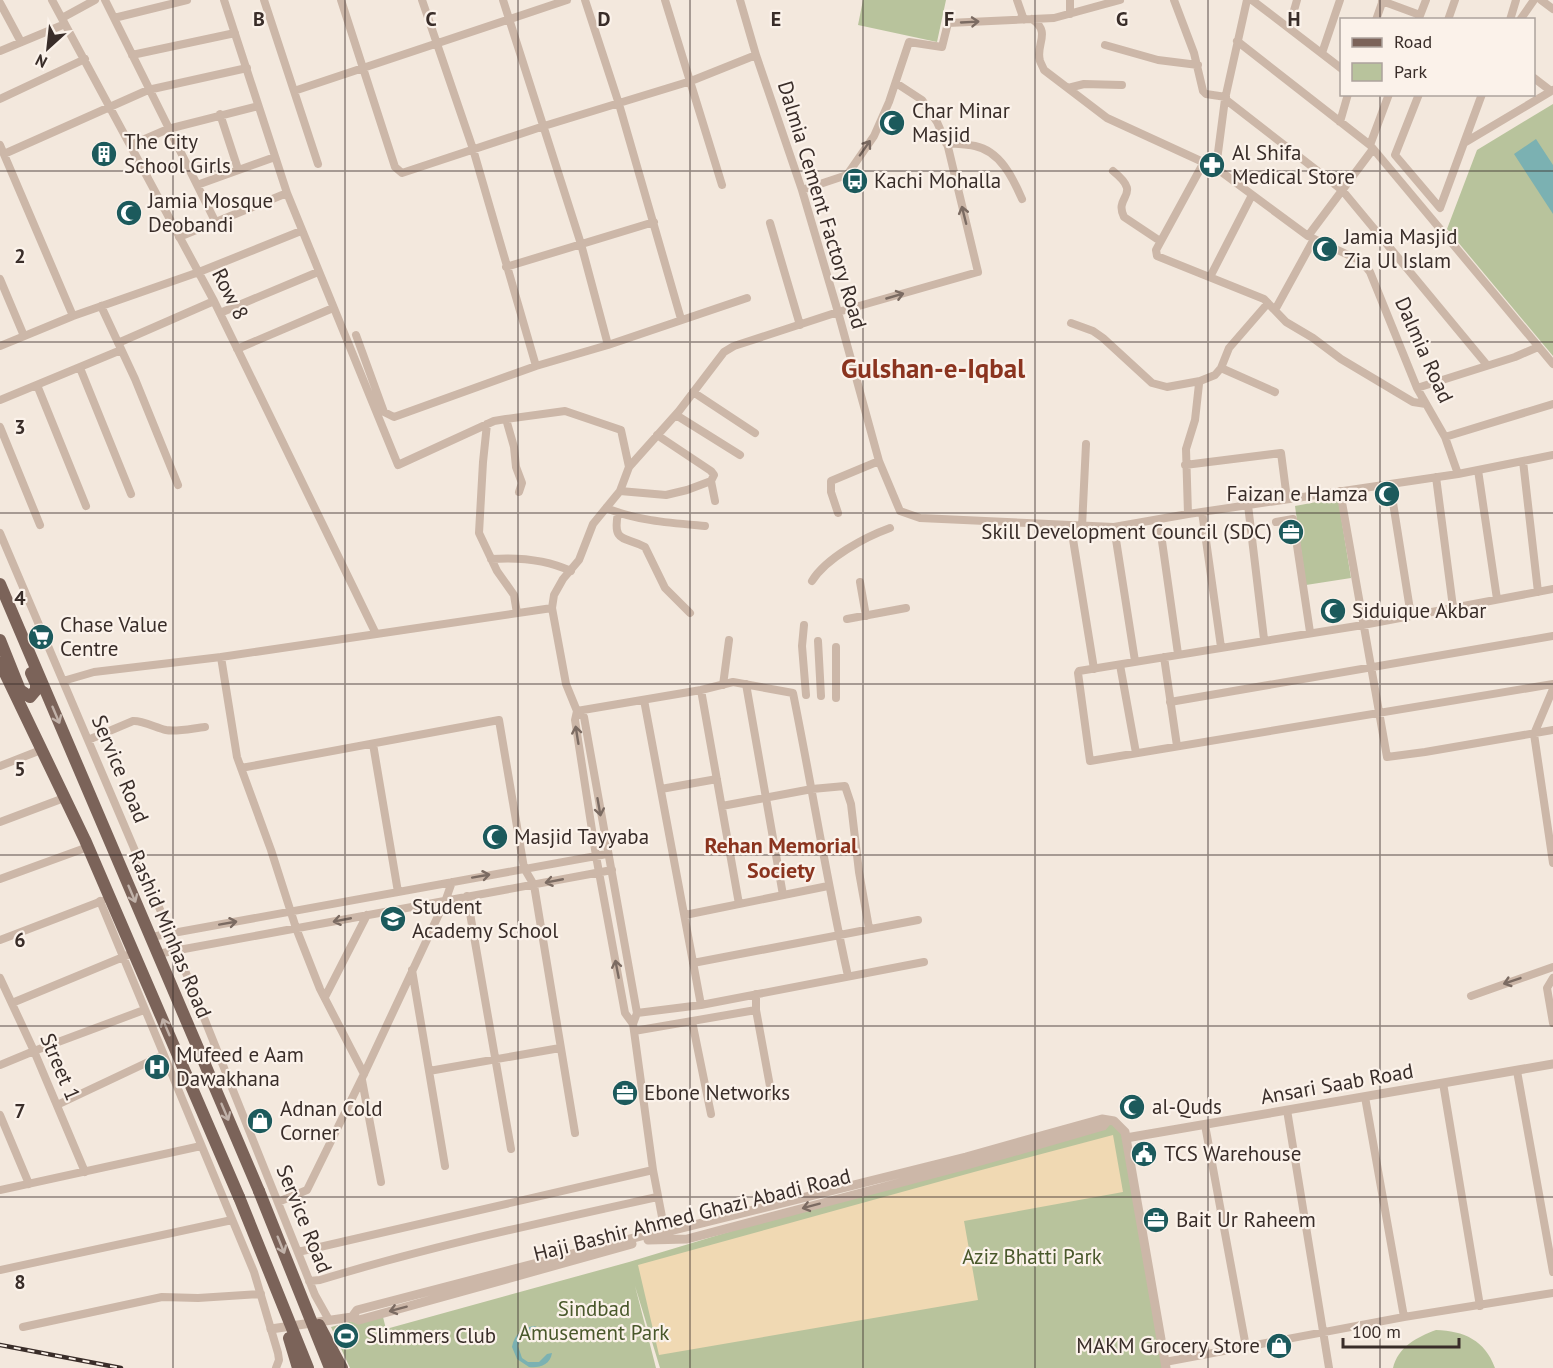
<svg xmlns="http://www.w3.org/2000/svg" width="1553" height="1368" font-family="'PT Sans',sans-serif">
<style>
.green{fill:#b8c39c}
.sand{fill:#f0d9b3}
.water{fill:#7bb1b2}
.lines{fill:none;stroke-linecap:round;stroke-linejoin:round}
.minor{stroke:#ccb7a8;stroke-width:8}
.tertiary{stroke:#ccb7a8;stroke-width:9}
.primary{stroke:#7b6359;stroke-width:12}
.rail-casing{stroke:#392d29;stroke-width:4.5}
.rail{stroke:#fbf2ea;stroke-width:2;stroke-dasharray:7;stroke-linecap:butt}
.primary-bridge{stroke:#7b6359;stroke-width:12}
.oneway{stroke:#7b6b62}
.oneway2{stroke:#c1b2a9}
.grid{fill:none;stroke:#392d29;stroke-width:1.5;stroke-opacity:0.55}
.labels{text-anchor:middle;stroke-width:4.5;stroke-linejoin:round;paint-order:stroke}
.poi-label{font-size:21px;fill:#392d29;stroke:#fbf2ea;text-anchor:start}
.street-label{font-size:21px;fill:#392d29;stroke:#fbf2ea}
.park-label{font-size:21px;fill:#49582b;stroke:#fbf2ea}
.neighbourhood-label{font-size:22px;font-weight:bold;fill:#8b341f;stroke:#fbf2ea}
.district-label{font-size:27px;font-weight:bold;fill:#8b341f;stroke:#fbf2ea}
.grid-label{font-size:20px;text-anchor:middle;font-weight:bold;fill:#392d29;stroke:#fbf2ea;stroke-width:4.5;stroke-linejoin:round;paint-order:stroke}
</style>
<rect width="100%" height="100%" fill="#f3e8dd"/>
<!-- green -->
<path class="green" d="M863,0H946L937,42L858,25Z
M1553,104V356L1447,229L1477,150Z
M1338,498L1351,578L1306,585L1295,506Z
M1103,1119L1114,1122L1126,1138L1165,1368H660L635,1286L656,1368H350L331,1327L382,1313L386,1329L629,1262Z
M1436,1330C1464,1331 1485,1340 1495,1368H1393C1398,1347 1417,1337 1436,1330Z"/>
<!-- sand -->
<path class="sand" d="M1113,1135L1123,1192L964,1221L978,1300L659,1355L638,1265L974,1172Z"/>
<!-- water -->
<path class="water" d="M1536,139L1553,165V214L1514,154Z
M534,1326L543,1329L550,1337L544,1339C535,1328 522,1334 518,1346L522,1358L528,1362H539L547,1354L552,1353C550,1365 540,1368 529,1367L517,1359L512,1347C514,1335 522,1328 534,1326Z"/>
<g class="lines">
<!-- minor -->
<path class="minor" d="M52,0L214,301L376,634
M105,0L215,221
M224,0L287,193L398,465L494,421L506,419L565,411L621,430L629,467
M264,0L318,164
M341,0L395,167L402,173L544,126L691,81L756,55
M422,0L473,149L536,366
M503,0L581,244L608,345
M585,0L619,104L681,319
M665,0L722,185
M740,0L756,55L802,190L838,312L879,461L900,511L920,518L1114,527L1188,514L1458,474L1553,455
M1017,0L1024,20
M1174,0L1194,53L1203,91L1206,94L1226,97
M1247,0L1225,99L1216,168L1308,236L1361,261L1370,272L1417,388L1445,437L1458,474
M1252,0L1342,69
M1541,0L1553,9
M1382,1L1420,15
M0,3L21,42
M1070,14V0
M62,18L95,0
M114,18L187,0
M1419,18L1426,0
M1032,19C1052,33 1035,44 1040,61C1041,64 1043,67 1044,70L1107,118L1216,168
M1376,20L1383,0
M1448,20L1455,0
M1510,20L1516,0
M1520,20L1534,0
M1289,28L1297,0
M1237,41L1370,145L1553,364
M1105,45L1158,60L1198,65
M0,51L65,24
M1322,53L1340,0
M132,55L235,33
M1534,78L1551,91
M1068,88L1084,84L1122,85
M294,91L567,0
M1419,94L1395,155L1440,208L1482,94
M0,99L85,59
M1225,99L1342,190L1487,365
M220,114L238,169
M1340,122L1348,94
M946,143C956,144 966,144 975,146C1000,151 1013,178 1022,199
M1464,143L1553,90
M0,145L73,316
M131,145L168,129L258,106
M1370,145L1389,94
M4,154L148,90L247,68
M1204,162L1156,250L1157,256L1264,299L1286,322L1313,338L1341,359L1413,402L1426,404
M1113,171C1144,196 1113,195 1124,217L1160,241
M197,185L275,157
M802,190L847,175L874,136L889,102L909,42L942,47L948,23L1054,18L1120,0
M770,223L800,325
M1308,236L1373,149
M179,237L287,193
M506,267L654,222
M1210,277L1252,195
M0,279L24,336
M101,306L135,379L178,485
M1275,310L1314,239
M220,313L318,272
M1071,323L1093,331L1103,338L1152,383L1167,387L1200,381
M356,335L384,412L394,417L536,366L608,345L747,298
M118,343L214,301
M0,346L73,316L199,272L301,231
M237,349L333,308
M80,368L131,494
M1221,368L1275,392
M37,385L86,506
M1417,388L1515,357L1538,347
M693,392L755,433
M0,400L121,350
M676,415L740,455
M506,419L514,447L516,467L522,483L519,492
M487,424L483,462L479,533L497,571L514,595L517,613
M0,427L40,525
M1445,437L1553,404
M1523,461L1538,592
M1185,465L1281,453L1287,499
M1478,470L1497,599
M1436,477L1453,607
M711,481L715,501
M1390,484L1411,616
M620,491L666,495L687,490L711,481L714,475L711,471L657,435
M1340,491L1387,757L1425,752L1553,730
M1248,505L1264,639
M606,508C638,521 671,523 705,526
M1202,512L1221,647
M618,513C612,544 625,536 645,547L665,588L690,613
M838,513L831,492V481L879,461
M1188,514L1186,449L1195,420L1199,384L1200,381L1215,375L1221,368L1229,348L1268,303
M1159,520L1178,654
M1276,522L1293,519L1310,632
M1071,527L1094,669
M1082,527L1086,444
M1114,527L1135,661
M0,533L170,933L315,1295L329,1320
M491,559C519,557 545,559 571,571
M812,581C826,558 865,537 890,528
M860,582L866,616
M1553,589L1363,625L1079,671L1078,673L1090,761L1553,684
M847,619L906,608
M804,625L802,646L806,695
M818,641L821,696
M221,657L237,757L271,850L296,928L320,989L364,1074
M1164,657L1177,746
M1120,665L1136,753
M63,681L94,672L221,657L552,608
M746,684L783,895
M723,685L729,640
M1553,689L1534,734L1553,863
M701,690L739,904
M836,698V647
M644,700L701,1005
M1170,702L1553,636
M577,711L584,717L637,1013L633,1024L634,1031L653,1170L663,1222V1235
M577,711L701,690L733,682L793,693C812,787 827,882 848,976
M88,740L133,721C141,720 157,728 166,730C177,732 194,728 205,727
M373,744L398,892
M0,766L41,750
M241,768L499,720L524,868L534,885L575,1133
M661,789L717,779
M722,806L812,789L845,786L851,804L859,872L869,928
M0,822L64,798
M0,879L88,847
M467,896L511,1149
M100,901L254,1272L278,1353L279,1360L276,1368
M685,915L828,886
M151,937L607,854
M0,940L102,901
M157,954L612,870
M693,963L918,920
M412,970L445,1166
M0,978L34,1051L85,1172
M1553,978L1547,988L1553,1023
M756,994V1010L772,1097
M1471,996L1553,967
M325,997L367,915
M12,1003L128,955
M637,1013L701,1005L924,962
M692,1021L711,1114
M633,1024L625,1013L596,856L575,720L577,711L566,684L552,608L554,595L563,579L579,560L593,524L620,491L629,467L679,411L724,352L734,346L838,312L978,272L948,147L937,122L922,100L896,83
M634,1031L756,1010
M0,1065L34,1051L144,1010
M429,1071L560,1048
M1517,1071L1553,1272
M362,1080L381,1182
M1443,1083L1480,1306
M1365,1097L1404,1317
M57,1105L163,1055
M1287,1110L1329,1368
M0,1115L29,1184
M1205,1125L1246,1347
M0,1190L201,1146
M278,1202L307,1190L364,1074L446,899L452,882
M298,1252L653,1170
M0,1270L232,1220
M309,1281L320,1280C431,1246 544,1222 657,1197
M23,1327L162,1297L198,1298L261,1294
M1165,1362L1404,1317L1553,1293"/>
<!-- tertiary -->
<path class="tertiary" d="M1126,1138L1553,1064
M648,1240L687,1239L967,1165L1103,1126L1108,1120
M352,1317L357,1310L649,1234L670,1231L966,1157L1102,1119L1114,1121L1125,1132L1166,1368
M271,1329L352,1317L359,1320L632,1244"/>
<!-- primary -->
<path class="primary" d="M0,584L259,1191
M0,640L20,690L30,697L36,690V684L31,673
M0,663L85,840L239,1197"/>
<!-- rail casing -->
<g class="rail-casing">
<path id="rail" d="M0,1345L121,1368"/>
</g>
<!-- rail -->
<use href="#rail" class="rail"/>
<!-- primary-bridge -->
<path class="primary-bridge" d="M259,1191L330,1368
M239,1197L308,1368
M319,1325L342,1368
M289,1338L298,1368"/>
</g>
<!-- one-way arrows -->
<defs><path id="oneway-shaft" d="M-6 0H5M1.5-3L5.5 0L1.5 3" fill="none" stroke-width="1.6" stroke-linecap="round" stroke-linejoin="round" transform="scale(1.5)"/></defs>
<g class="oneway">
<use href="#oneway-shaft" transform="translate(970 22) rotate(-3)"/>
<use href="#oneway-shaft" transform="translate(865 148) rotate(-55)"/>
<use href="#oneway-shaft" transform="translate(964 215) rotate(-104)"/>
<use href="#oneway-shaft" transform="translate(895 296) rotate(-16)"/>
<use href="#oneway-shaft" transform="translate(577 735) rotate(-99)"/>
<use href="#oneway-shaft" transform="translate(599 807) rotate(80)"/>
<use href="#oneway-shaft" transform="translate(481 876) rotate(-10)"/>
<use href="#oneway-shaft" transform="translate(554 881) rotate(169)"/>
<use href="#oneway-shaft" transform="translate(342 920) rotate(169)"/>
<use href="#oneway-shaft" transform="translate(228 923) rotate(-10)"/>
<use href="#oneway-shaft" transform="translate(617 969) rotate(-101)"/>
<use href="#oneway-shaft" transform="translate(1512 981) rotate(161)"/>
<use href="#oneway-shaft" transform="translate(811 1206) rotate(165)"/>
<use href="#oneway-shaft" transform="translate(398 1309) rotate(165)"/>
</g>
<g class="oneway2">
<use href="#oneway-shaft" transform="translate(56 715) rotate(67)"/>
<use href="#oneway-shaft" transform="translate(132 894) rotate(67)"/>
<use href="#oneway-shaft" transform="translate(166 1027) rotate(-113)"/>
<use href="#oneway-shaft" transform="translate(225 1112) rotate(67)"/>
<use href="#oneway-shaft" transform="translate(281 1245) rotate(68)"/>
</g>
<!-- grid -->
<path class="grid" d="M173,0V1368M345,0V1368M518,0V1368M690,0V1368M863,0V1368M1035,0V1368M1208,0V1368M1380,0V20M1380,94V1368M0,171H1553M0,342H1553M0,513H1553M0,684H1553M0,855H1553M0,1026H1553M0,1197H1553"/>
<!-- icons -->
<defs>
<g id="mosque-disc" transform="scale(1.35)"><circle r="9.5" fill="#1c5a5c" stroke="#fbf2ea"/><path d="M3.5-4.9A6 6 0 1 0 3.5 4.9A5 5 0 1 1 3.5-4.9Z" fill="#fff"/></g>
<g id="building-disc" transform="scale(1.35)"><circle r="9.5" fill="#1c5a5c" stroke="#fbf2ea"/><path d="M-4-6H4V6H1V3H-1V6H-4ZM-2.5-4.3h1.7v1.8h-1.7ZM.8-4.3h1.7v1.8H.8ZM-2.5-1h1.7V.8h-1.7ZM.8-1h1.7V.8H.8Z" fill="#fff"/></g>
<g id="pharmacy-disc" transform="scale(1.35)"><circle r="9.5" fill="#1c5a5c" stroke="#fbf2ea"/><path d="M-2-6h4v4h4v4h-4v4h-4v-4h-4v-4h4Z" fill="#fff"/></g>
<g id="bus-disc" transform="scale(1.35)"><circle r="9.5" fill="#1c5a5c" stroke="#fbf2ea"/><path d="M-5-6H5V4H4V6H2V4H-2V6H-4V4H-5ZM-3.5-4V0h7V-4ZM-3.5 1.2v1.5H-2V1.2ZM2 1.2v1.5H3.5V1.2Z" fill="#fff"/></g>
<g id="office-disc" transform="scale(1.35)"><circle r="9.5" fill="#1c5a5c" stroke="#fbf2ea"/><path d="M-6-3h4V-5.5h4V-3h4V5H-6ZM-1-4.5V-3h2v-1.5ZM-6 0V1H6V0Z" fill="#fff"/></g>
<g id="supermarket-disc" transform="scale(1.35)"><circle r="9.5" fill="#1c5a5c" stroke="#fbf2ea"/><path d="M-6-5.5h2.5l.6 2H6L4.5 2H-2.5L-4.4-4H-6ZM-1.5 3.2a1.3 1.3 0 1 0 .1 0ZM3 3.2a1.3 1.3 0 1 0 .1 0Z" fill="#fff"/></g>
<g id="school-disc" transform="scale(1.35)"><circle r="9.5" fill="#1c5a5c" stroke="#fbf2ea"/><path d="M0-5L7-2L0 1L-7-2ZM-4 1L0 2.5L4 1V4Q0 6-4 4Z" fill="#fff"/></g>
<g id="hospital-disc" transform="scale(1.35)"><circle r="9.5" fill="#1c5a5c" stroke="#fbf2ea"/><path d="M-5-5h3v3.5h4V-5h3V5h-3V1.5h-4V5h-3Z" fill="#fff"/></g>
<g id="shop-disc" transform="scale(1.35)"><circle r="9.5" fill="#1c5a5c" stroke="#fbf2ea"/><path d="M-5-2.5h2.3a2.7 3.5 0 0 1 5.4 0H5L5.5 6h-11ZM-1.5-2.5h3a1.5 2.3 0 0 0-3 0Z" fill="#fff"/></g>
<g id="civic-disc" transform="scale(1.35)"><circle r="9.5" fill="#1c5a5c" stroke="#fbf2ea"/><path d="M-.6-6.5H3V-4.5H.6V-3L4-1V1h2V6H-6V1h2V-1L-.6-3ZM-1.2 2.5V6h2.4V2.5Z" fill="#fff"/></g>
<g id="stadium-disc" transform="scale(1.35)"><circle r="9.5" fill="#1c5a5c" stroke="#fbf2ea"/><path d="M0-5a6.5 5 0 1 0 0 10a6.5 5 0 1 0 0-10ZM-3.5-1.8h7v3.6h-7Z" fill="#fff"/></g>
</defs>
<g fill-rule="evenodd">
<use href="#mosque-disc" x="892" y="123"/>
<use href="#building-disc" x="104" y="154"/>
<use href="#pharmacy-disc" x="1212" y="165"/>
<use href="#bus-disc" x="855" y="181"/>
<use href="#mosque-disc" x="129" y="213"/>
<use href="#mosque-disc" x="1325" y="249"/>
<use href="#mosque-disc" x="1387" y="494"/>
<use href="#office-disc" x="1291" y="532"/>
<use href="#mosque-disc" x="1333" y="611"/>
<use href="#supermarket-disc" x="41" y="637"/>
<use href="#mosque-disc" x="495" y="837"/>
<use href="#school-disc" x="393" y="919"/>
<use href="#hospital-disc" x="157" y="1067"/>
<use href="#office-disc" x="625" y="1093"/>
<use href="#mosque-disc" x="1132" y="1107"/>
<use href="#shop-disc" x="260" y="1121"/>
<use href="#civic-disc" x="1144" y="1154"/>
<use href="#office-disc" x="1156" y="1220"/>
<use href="#stadium-disc" x="346" y="1336"/>
<use href="#shop-disc" x="1279" y="1346"/>
</g>
<g class="labels">
<!-- poi labels -->
<g class="poi-label">
<text x="912" y="118">Char Minar<tspan x="912" dy="24">Masjid</tspan></text>
<text x="124" y="149">The City<tspan x="124" dy="24">School Girls</tspan></text>
<text x="1232" y="160">Al Shifa<tspan x="1232" dy="24">Medical Store</tspan></text>
<text x="874" y="188">Kachi Mohalla</text>
<text x="148" y="208">Jamia Mosque<tspan x="148" dy="24">Deobandi</tspan></text>
<text x="1344" y="244">Jamia Masjid<tspan x="1344" dy="24">Zia Ul Islam</tspan></text>
<text x="1368" y="501" text-anchor="end">Faizan e Hamza</text>
<text x="1272" y="539" text-anchor="end">Skill Development Council (SDC)</text>
<text x="1352" y="618">Siduique Akbar</text>
<text x="60" y="632">Chase Value<tspan x="60" dy="24">Centre</tspan></text>
<text x="514" y="844">Masjid Tayyaba</text>
<text x="412" y="914">Student<tspan x="412" dy="24">Academy School</tspan></text>
<text x="176" y="1062">Mufeed e Aam<tspan x="176" dy="24">Dawakhana</tspan></text>
<text x="644" y="1100">Ebone Networks</text>
<text x="1152" y="1114">al-Quds</text>
<text x="280" y="1116">Adnan Cold<tspan x="280" dy="24">Corner</tspan></text>
<text x="1164" y="1161">TCS Warehouse</text>
<text x="1176" y="1227">Bait Ur Raheem</text>
<text x="366" y="1343">Slimmers Club</text>
<text x="1260" y="1353" text-anchor="end">MAKM Grocery Store</text>
</g>
<!-- street labels -->
<g class="street-label">
<text transform="translate(822 205) rotate(73)" y="7">Dalmia Cement Factory Road</text>
<text transform="translate(230 294) rotate(63)" y="7">Row 8</text>
<text transform="translate(1424 350) rotate(66)" y="7">Dalmia Road</text>
<text transform="translate(120 769) rotate(67)" y="7">Service Road</text>
<text transform="translate(170 934) rotate(67)" y="7">Rashid Minhas Road</text>
<text transform="translate(60 1067) rotate(67)" y="7">Street 1</text>
<text transform="translate(1337 1084) rotate(-10)" y="7">Ansari Saab Road</text>
<text transform="translate(692 1215) rotate(-14)" y="7">Haji Bashir Ahmed Ghazi Abadi Road</text>
<text transform="translate(304 1219) rotate(68)" y="7">Service Road</text>
</g>
<!-- park labels -->
<g class="park-label">
<text x="1032" y="1264">Aziz Bhatti Park</text>
<text x="594" y="1316">Sindbad<tspan x="594" dy="24">Amusement Park</tspan></text>
</g>
<!-- neighbourhood labels -->
<g class="neighbourhood-label">
<text x="781" y="853">Rehan Memorial<tspan x="781" dy="25">Society</tspan></text>
</g>
<!-- district labels -->
<g class="district-label">
<text x="933" y="378">Gulshan-e-Iqbal</text>
</g>
</g>
<g class="grid-label">
<text x="259" y="26">B</text>
<text x="431" y="26">C</text>
<text x="604" y="26">D</text>
<text x="776" y="26">E</text>
<text x="949" y="26">F</text>
<text x="1122" y="26">G</text>
<text x="1294" y="26">H</text>
<text x="20" y="263">2</text>
<text x="20" y="434">3</text>
<text x="20" y="605">4</text>
<text x="20" y="776">5</text>
<text x="20" y="947">6</text>
<text x="20" y="1118">7</text>
<text x="20" y="1289">8</text>
</g>
<!-- legend -->
<rect x="1340" y="18" width="195" height="78" fill="#fbf2ea" stroke="#ada39d" stroke-width="1.5"/>
<rect x="1352" y="38" width="30" height="9" fill="#7b6359" stroke="#ada39d" stroke-width="1.5"/>
<text x="1394" y="48" font-size="18" fill="#392d29">Road</text>
<rect x="1352" y="63" width="30" height="18" fill="#b8c39c" stroke="#ada39d" stroke-width="1.5"/>
<text x="1394" y="78" font-size="18" fill="#392d29">Park</text>
<!-- north arrow -->
<g transform="translate(48 48) rotate(207)" stroke="#fbf2ea" stroke-width="4.5" paint-order="stroke">
<path d="M0-4.5L10 22L0 15L-10 22Z" fill="#392d29"/>
<text y="-9" font-size="16" font-weight="bold" text-anchor="middle" fill="#392d29">N</text>
</g>
<!-- scale -->
<path d="M1343 1338v9h116v-9" fill="none" stroke="#392d29" stroke-width="3"/>
<text x="1352" y="1338" font-size="18" fill="#392d29" stroke="#fbf2ea" stroke-width="4.5" paint-order="stroke">100 m</text>
</svg>
